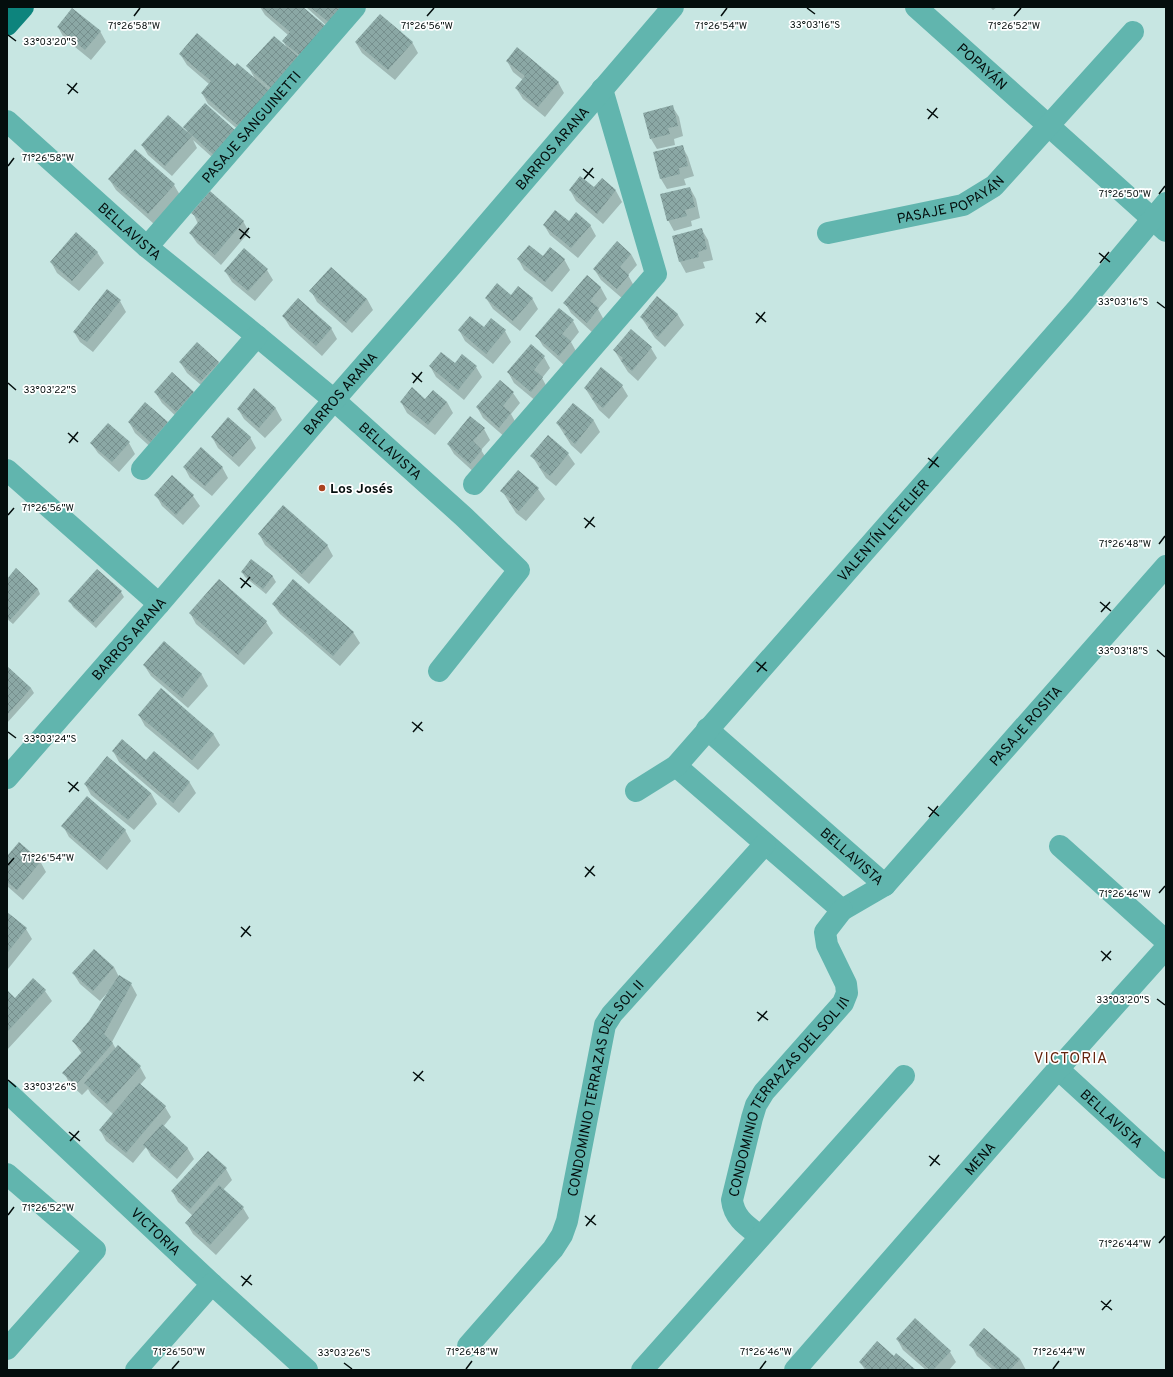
<svg xmlns="http://www.w3.org/2000/svg" width="1173" height="1377" font-family="Overpass,sans-serif">
<style>
.shadow{fill:#0003}
.building{fill:url(#building-cross-hatch)}
.lines{fill:none;stroke-linecap:round;stroke-linejoin:round}
.minor{stroke:#61b5ae;stroke-width:22}
.major{stroke:#0d847d;stroke-width:22}
.ticks{fill:none;stroke:#040e0d;stroke-width:1.5}
.poi-dot{fill:#aa431f;stroke:#fff;stroke-width:1.5}
.labels{text-anchor:middle;stroke-width:3.5;stroke-linejoin:round;paint-order:stroke}
.street-label{font-size:14px;fill:#040e0d;stroke:#fff}
.poi-label{font-size:14px;font-weight:bold;fill:#040e0d;stroke:#fff;text-anchor:start}
.neighbourhood-label{font-size:15px;letter-spacing:1px;fill:#66250f;stroke:#fff}
.ticks-label{font-size:10px;text-anchor:middle;fill:#040e0d;stroke:#fff;stroke-width:3.5;stroke-linejoin:round;paint-order:stroke}
</style>
<defs>
<pattern id="building-cross-hatch" width="8" height="8" patternUnits="userSpaceOnUse"><rect width="8" height="8" fill="#8ba8a5"/><path d="M0 0l8 8M0 8l8-8" fill="none" stroke="#768f8d"/></pattern>
</defs>
<rect width="100%" height="100%" fill="#c7e6e2"/>
<!-- shadow -->
<path class="shadow" d="M260,7H301L328,30L248,138L208,104L202,93L209,84L187,65L180,54L235,67L255,79L248,66L287,48L283,41L288,35L265,15Z
M306,7H360L338,36Z
M990,7H997L993,10Z
M58,27L100,31L106,42L91,60L64,38Z
M412,42L418,53L395,80L362,53L356,43Z
M507,61L558,82L564,93L545,117L523,99L516,88L523,80L513,72Z
M205,104L222,166L193,140L197,148L172,176L148,155L142,145L189,135L185,127Z
M672,106L679,117L683,136L674,139L675,145L657,149L651,139Z
M682,146L688,157L694,176L684,179L686,185L667,189L661,179Z
M109,179L174,185L180,195L154,224L116,190Z
M602,179L616,191L622,202L603,224L576,201L570,190L594,189Z
M690,188L696,199L700,218L691,221L692,226L674,231L668,220Z
M193,213L243,221L249,232L221,265L197,243L190,233L198,224Z
M569,223L590,225L596,236L578,258L550,235L544,225Z
M702,230L708,240L713,260L703,262L705,268L686,273L680,262L674,237Z
M97,252L104,263L79,291L57,273L51,262Z
M631,254L637,265L628,275L634,286L623,299L601,280L594,269Z
M543,257L564,259L570,270L552,292L524,270L518,259Z
M267,270L273,280L255,301L232,282L225,271Z
M587,277L601,288L607,299L598,309L604,320L593,333L571,313L565,303Z
M311,291L367,299L373,310L352,333L317,302Z
M511,296L532,298L538,309L520,331L493,309L486,298Z
M657,297L678,315L684,325L665,347L655,338L641,317Z
M120,301L126,312L93,352L80,342L74,332Z
M283,316L331,328L337,339L322,356L290,327Z
M573,321L579,332L571,342L577,353L565,366L543,346L537,336Z
M484,329L505,331L511,342L493,364L465,341L459,330Z
M531,346L544,357L550,368L542,378L548,389L537,402L514,383L508,372Z
M651,348L657,358L638,381L628,372L614,350Z
M180,362H218L224,373L208,391L187,373Z
M455,365L476,367L482,377L464,400L436,377L430,366Z
M622,386L628,396L609,419L599,410L585,388Z
M255,390L276,409L282,420L265,438L244,419L238,409Z
M155,392H193L199,403L182,422L162,403Z
M513,393L520,403L511,414L517,425L506,438L483,418L477,407Z
M426,400L447,402L453,413L435,435L407,413L401,402Z
M574,404L594,421L600,432L581,454L571,445L557,423Z
M129,422H167L173,433L156,452L135,433Z
M108,424L129,443L135,454L119,472L98,453L91,443Z
M484,429L490,440L481,450L488,461L476,474L454,454L448,444Z
M212,437H250L256,448L239,467L218,448Z
M568,454L575,464L556,486L546,478L532,456Z
M184,467H222L228,478L212,496L190,478Z
M518,471L538,489L545,499L526,521L516,513L502,491Z
M156,495L193,496L200,506L183,525L162,506Z
M259,534L327,545L333,556L309,584L265,545Z
M251,560L273,577L276,582L266,594L245,577L242,572Z
M7,580L38,589L40,594L13,624L7,619Z
M219,580L266,622L273,633L244,665L196,624L190,613Z
M121,592L124,597L96,628L73,607L70,601Z
M273,604L353,632L360,643L340,666L280,614Z
M164,642L202,675L208,686L188,708L151,676L144,665Z
M7,667L31,688L34,693L7,723Z
M161,690L214,735L220,745L198,770L145,726L139,715Z
M113,751L147,761L154,752L190,783L196,793L179,813L119,762Z
M85,784L151,793L157,804L134,830L91,795Z
M63,826L125,830L131,841L107,870L69,837Z
M7,858L40,861L46,872L23,900L7,886Z
M7,913L26,929L32,939L8,969L7,968Z
M114,967L119,977L131,984L137,995L112,1042L116,1049L118,1047L140,1067L146,1078L140,1085L165,1107L171,1117L163,1127L188,1149L194,1159L177,1179L151,1156L146,1147L133,1163L106,1141L100,1130L113,1114L91,1094L88,1089L82,1095L70,1084L64,1073L82,1054L73,1041L90,1022L109,991L100,1001L80,984L73,973Z
M45,991L52,1001L7,1050V992L15,999Z
M226,1169L232,1180L223,1190L243,1208L249,1218L216,1255L193,1234L187,1224L193,1216L178,1202L172,1191Z
M897,1339L950,1352L956,1362L949,1370H926L903,1350Z
M971,1345L1020,1359L1026,1370H993L977,1356Z
M894,1357L914,1370H865L860,1362Z"/>
<!-- building -->
<path class="building" d="M261,7H303L329,29L303,58L282,41L290,32Z
M310,7H348L332,25Z
M72,8L101,31L85,50L57,27Z
M380,14L413,42L388,70L355,42Z
M197,33L235,66L237,63L272,93L241,128L201,93L211,81L179,54Z
M274,36L302,60L274,91L246,66Z
M517,47L559,82L538,107L515,88L525,76L506,61Z
M205,103L237,132L215,156L183,127Z
M673,105L678,126L668,128L670,134L650,139L643,113Z
M168,115L192,136L165,166L141,145Z
M683,145L688,166L679,168L680,174L660,179L653,152Z
M135,149L175,184L148,214L108,179Z
M580,176L594,187L602,178L616,190L597,214L569,190Z
M690,187L695,207L685,210L687,216L667,221L660,194Z
M210,191L244,221L215,255L189,233L200,220L191,213Z
M555,210L569,221L576,212L591,225L571,248L543,225Z
M702,228L707,249L698,252L699,257L679,262L672,236Z
M76,232L98,252L72,281L50,262Z
M617,241L631,254L620,267L629,275L617,289L593,269Z
M529,245L543,256L550,247L565,259L545,282L517,259Z
M244,248L268,269L248,291L224,271Z
M331,267L367,299L346,323L309,291Z
M587,275L601,287L590,301L599,308L587,323L563,303Z
M497,283L511,295L518,286L533,298L513,321L485,298Z
M107,289L121,300L87,342L73,332Z
M657,296L678,314L658,337L648,328L650,325L640,317Z
M298,298L332,328L316,346L282,316Z
M559,308L574,320L562,334L571,341L559,356L535,336Z
M470,316L484,327L491,318L506,330L486,354L458,330Z
M631,329L652,347L632,371L621,361L623,358L613,350Z
M197,342L219,362L201,381L179,362Z
M531,344L545,356L534,370L543,377L531,392L507,372Z
M441,352L455,363L462,354L477,366L458,390L429,366Z
M601,367L623,385L603,408L592,399L594,396L584,388Z
M172,372L194,392L176,412L154,392Z
M500,380L514,392L503,406L511,413L499,428L476,407Z
M412,387L425,399L433,390L447,402L428,425L400,402Z
M254,388L276,408L259,428L237,409Z
M145,402L168,422L150,442L128,422Z
M573,403L594,420L575,444L564,434L566,432L556,423Z
M470,416L485,428L473,441L482,450L470,464L447,444Z
M228,417L251,437L233,457L211,437Z
M108,423L130,442L112,462L90,443Z
M548,435L569,453L550,476L539,467L541,464L530,456Z
M201,447L223,467L205,486L183,467Z
M518,470L539,488L519,511L509,502L511,499L500,491Z
M172,475L194,495L176,515L154,495Z
M283,505L328,545L302,574L258,534Z
M251,559L273,576L263,589L241,572Z
M16,568L38,589L10,620L7,617V579Z
M97,569L122,591L93,623L68,601Z
M219,579L267,621L238,655L189,613Z
M293,579L354,632L333,656L272,604Z
M164,641L202,674L182,698L143,665Z
M7,666L31,688L7,715Z
M161,688L214,734L192,760L138,715Z
M122,739L146,760L154,751L190,782L173,803L112,751Z
M107,756L151,793L128,820L84,784Z
M87,796L126,830L100,860L61,826Z
M19,842L41,861L17,890L7,882V856Z
M7,912L27,928L7,953Z
M94,949L114,967L93,991L72,973Z
M119,975L132,983L104,1034L113,1043L76,1085L62,1073L83,1051L72,1041L89,1021Z
M33,978L46,990L7,1032V990L15,998Z
M118,1045L141,1066L107,1104L84,1083Z
M139,1083L166,1106L126,1153L99,1130Z
M162,1124L188,1148L170,1169L143,1145Z
M208,1151L227,1168L190,1209L171,1191Z
M219,1185L244,1207L210,1245L185,1223Z
M915,1318L951,1351L933,1370H930L896,1339Z
M984,1328L1020,1359L1010,1370H998L969,1345Z
M877,1341L894,1356L896,1353L916,1370H868L859,1362Z"/>
<g class="lines">
<!-- minor -->
<g class="minor">
<path id="s1" d="M916,7L1166,231"/>
<path id="s2" d="M7,121L147,247L257,336L334,400L464,517L519,570L439,671"/>
<path id="s3" d="M828,233L963,205L994,186L1133,32"/>
<path id="s4" d="M147,247L355,7"/>
<path d="M142,469L257,336"/>
<path d="M7,470L159,604"/>
<path d="M474,484L656,274L602,89"/>
<path id="s5" d="M707,729L885,885"/>
<path id="s6" d="M676,766L842,910L885,885L1166,566"/>
<path id="s7" d="M7,778L159,604L334,400L452,265L673,7"/>
<path id="s8" d="M636,791L676,766L1079,307L1166,203"/>
<path d="M1060,846L1166,941"/>
<path id="s9" d="M1058,1069L1166,1168"/>
<path id="s10" d="M7,1092L212,1284L307,1370"/>
<path d="M7,1174L95,1250L7,1349"/>
<path id="s11" d="M760,1236C747,1226 734,1218 732,1200L752,1118L756,1105L764,1092L843,1003L847,993L846,984L827,945L825,932L842,910"/>
<path id="s12" d="M468,1346L553,1249L562,1235L567,1221L605,1025L612,1014L765,844"/>
<path d="M136,1370L212,1284"/>
<path d="M642,1370L904,1076"/>
<path id="s13" d="M795,1370L1058,1069L1166,948"/>
</g>
<!-- major -->
<path class="major" d="M7,25L23,7"/>
</g>
<!-- ticks -->
<path class="ticks" d="M807,8L815,14M134,16L140,8M427,16L434,8M721,16L727,8M1014,16L1021,8M8,35L16,41M67,84L78,93M68,94L77,83M927,109L938,118M928,119L937,108M8,166L14,158M583,169L594,178M584,179L593,168M1159,194L1165,186M239,229L250,238M240,239L249,228M1099,253L1110,262M1100,263L1109,252M1157,302L1165,308M756,313L766,322M756,323L765,312M412,373L422,382M8,383L16,390M413,383L422,372M68,433L78,442M69,443L78,432M928,458L939,467M929,468L938,457M8,515L14,508M584,518L595,527M585,528L594,517M1159,544L1165,536M240,578L251,587M241,588L250,577M1100,602L1111,611M1101,612L1110,602M1157,650L1165,657M756,662L767,671M757,672L766,662M412,722L423,731M8,732L16,738M413,732L422,722M68,782L79,791M69,792L78,782M928,807L939,816M929,817L938,806M8,865L14,858M585,867L595,876M585,877L594,866M1159,893L1165,886M241,927L251,936M241,937L250,926M1101,951L1111,960M1102,961L1111,951M1157,999L1165,1005M757,1012L768,1020M758,1021L767,1011M413,1072L424,1081M8,1080L16,1087M414,1081L423,1071M69,1132L80,1141M70,1141L79,1131M929,1156L940,1165M930,1166L939,1155M8,1215L14,1207M585,1216L596,1225M586,1226L595,1215M1159,1243L1165,1236M241,1276L252,1285M242,1286L251,1275M1101,1301L1112,1310M1102,1310L1111,1300M344,1363L352,1369M172,1369L179,1361M466,1369L472,1361M760,1369L766,1361M1053,1369L1059,1361"/>
<!-- markers -->
<circle class="poi-dot" cx="322" cy="488" r="4"/>
<g class="labels">
<!-- street labels -->
<g class="street-label">
<text dy="5" stroke="none"><textPath href="#s1" startOffset="89">POPAYÁN</textPath></text>
<text dy="5" stroke="none"><textPath href="#s4" startOffset="159">PASAJE SANGUINETTI</textPath></text>
<text dy="5" stroke="none"><textPath href="#s7" startOffset="833">BARROS ARANA</textPath></text>
<text dy="5" stroke="none"><textPath href="#s3" startOffset="128">PASAJE POPAYÁN</textPath></text>
<text dy="5" stroke="none"><textPath href="#s2" startOffset="165">BELLAVISTA</textPath></text>
<text dy="5" stroke="none"><textPath href="#s7" startOffset="509">BARROS ARANA</textPath></text>
<text dy="5" stroke="none"><textPath href="#s2" startOffset="506">BELLAVISTA</textPath></text>
<text dy="5" stroke="none"><textPath href="#s8" startOffset="361">VALENTÍN LETELIER</textPath></text>
<text dy="5" stroke="none"><textPath href="#s7" startOffset="185">BARROS ARANA</textPath></text>
<text dy="5" stroke="none"><textPath href="#s6" startOffset="482">PASAJE ROSITA</textPath></text>
<text dy="5" stroke="none"><textPath href="#s5" startOffset="193">BELLAVISTA</textPath></text>
<text dy="5" stroke="none"><textPath href="#s12" startOffset="301">CONDOMINIO TERRAZAS DEL SOL II</textPath></text>
<text dy="5" stroke="none"><textPath href="#s11" startOffset="168">CONDOMINIO TERRAZAS DEL SOL III</textPath></text>
<text dy="5" stroke="none"><textPath href="#s9" startOffset="73">BELLAVISTA</textPath></text>
<text dy="5" stroke="none"><textPath href="#s13" startOffset="281">MENA</textPath></text>
<text dy="5" stroke="none"><textPath href="#s10" startOffset="204">VICTORIA</textPath></text>
</g>
<!-- poi labels -->
<g class="poi-label">
<text x="330" y="493">Los Josés</text>
</g>
<!-- neighbourhood labels -->
<g class="neighbourhood-label">
<text x="1071" y="1063">VICTORIA</text>
</g>
</g>
<g class="ticks-label">
<text x="815" y="28">33°03'16"S</text>
<text x="134" y="29">71°26'58"W</text>
<text x="427" y="29">71°26'56"W</text>
<text x="721" y="29">71°26'54"W</text>
<text x="1014" y="29">71°26'52"W</text>
<text x="50" y="45">33°03'20"S</text>
<text x="48" y="161">71°26'58"W</text>
<text x="1125" y="197">71°26'50"W</text>
<text x="1123" y="305">33°03'16"S</text>
<text x="50" y="393">33°03'22"S</text>
<text x="48" y="511">71°26'56"W</text>
<text x="1125" y="547">71°26'48"W</text>
<text x="1123" y="654">33°03'18"S</text>
<text x="50" y="742">33°03'24"S</text>
<text x="48" y="861">71°26'54"W</text>
<text x="1125" y="897">71°26'46"W</text>
<text x="1123" y="1003">33°03'20"S</text>
<text x="50" y="1090">33°03'26"S</text>
<text x="48" y="1211">71°26'52"W</text>
<text x="1125" y="1247">71°26'44"W</text>
<text x="179" y="1355">71°26'50"W</text>
<text x="472" y="1355">71°26'48"W</text>
<text x="766" y="1355">71°26'46"W</text>
<text x="1059" y="1355">71°26'44"W</text>
<text x="344" y="1356">33°03'26"S</text>
</g>
<!-- border -->
<rect width="1173" height="1377" fill="none" stroke="#040e0d" stroke-width="16"/>
</svg>
